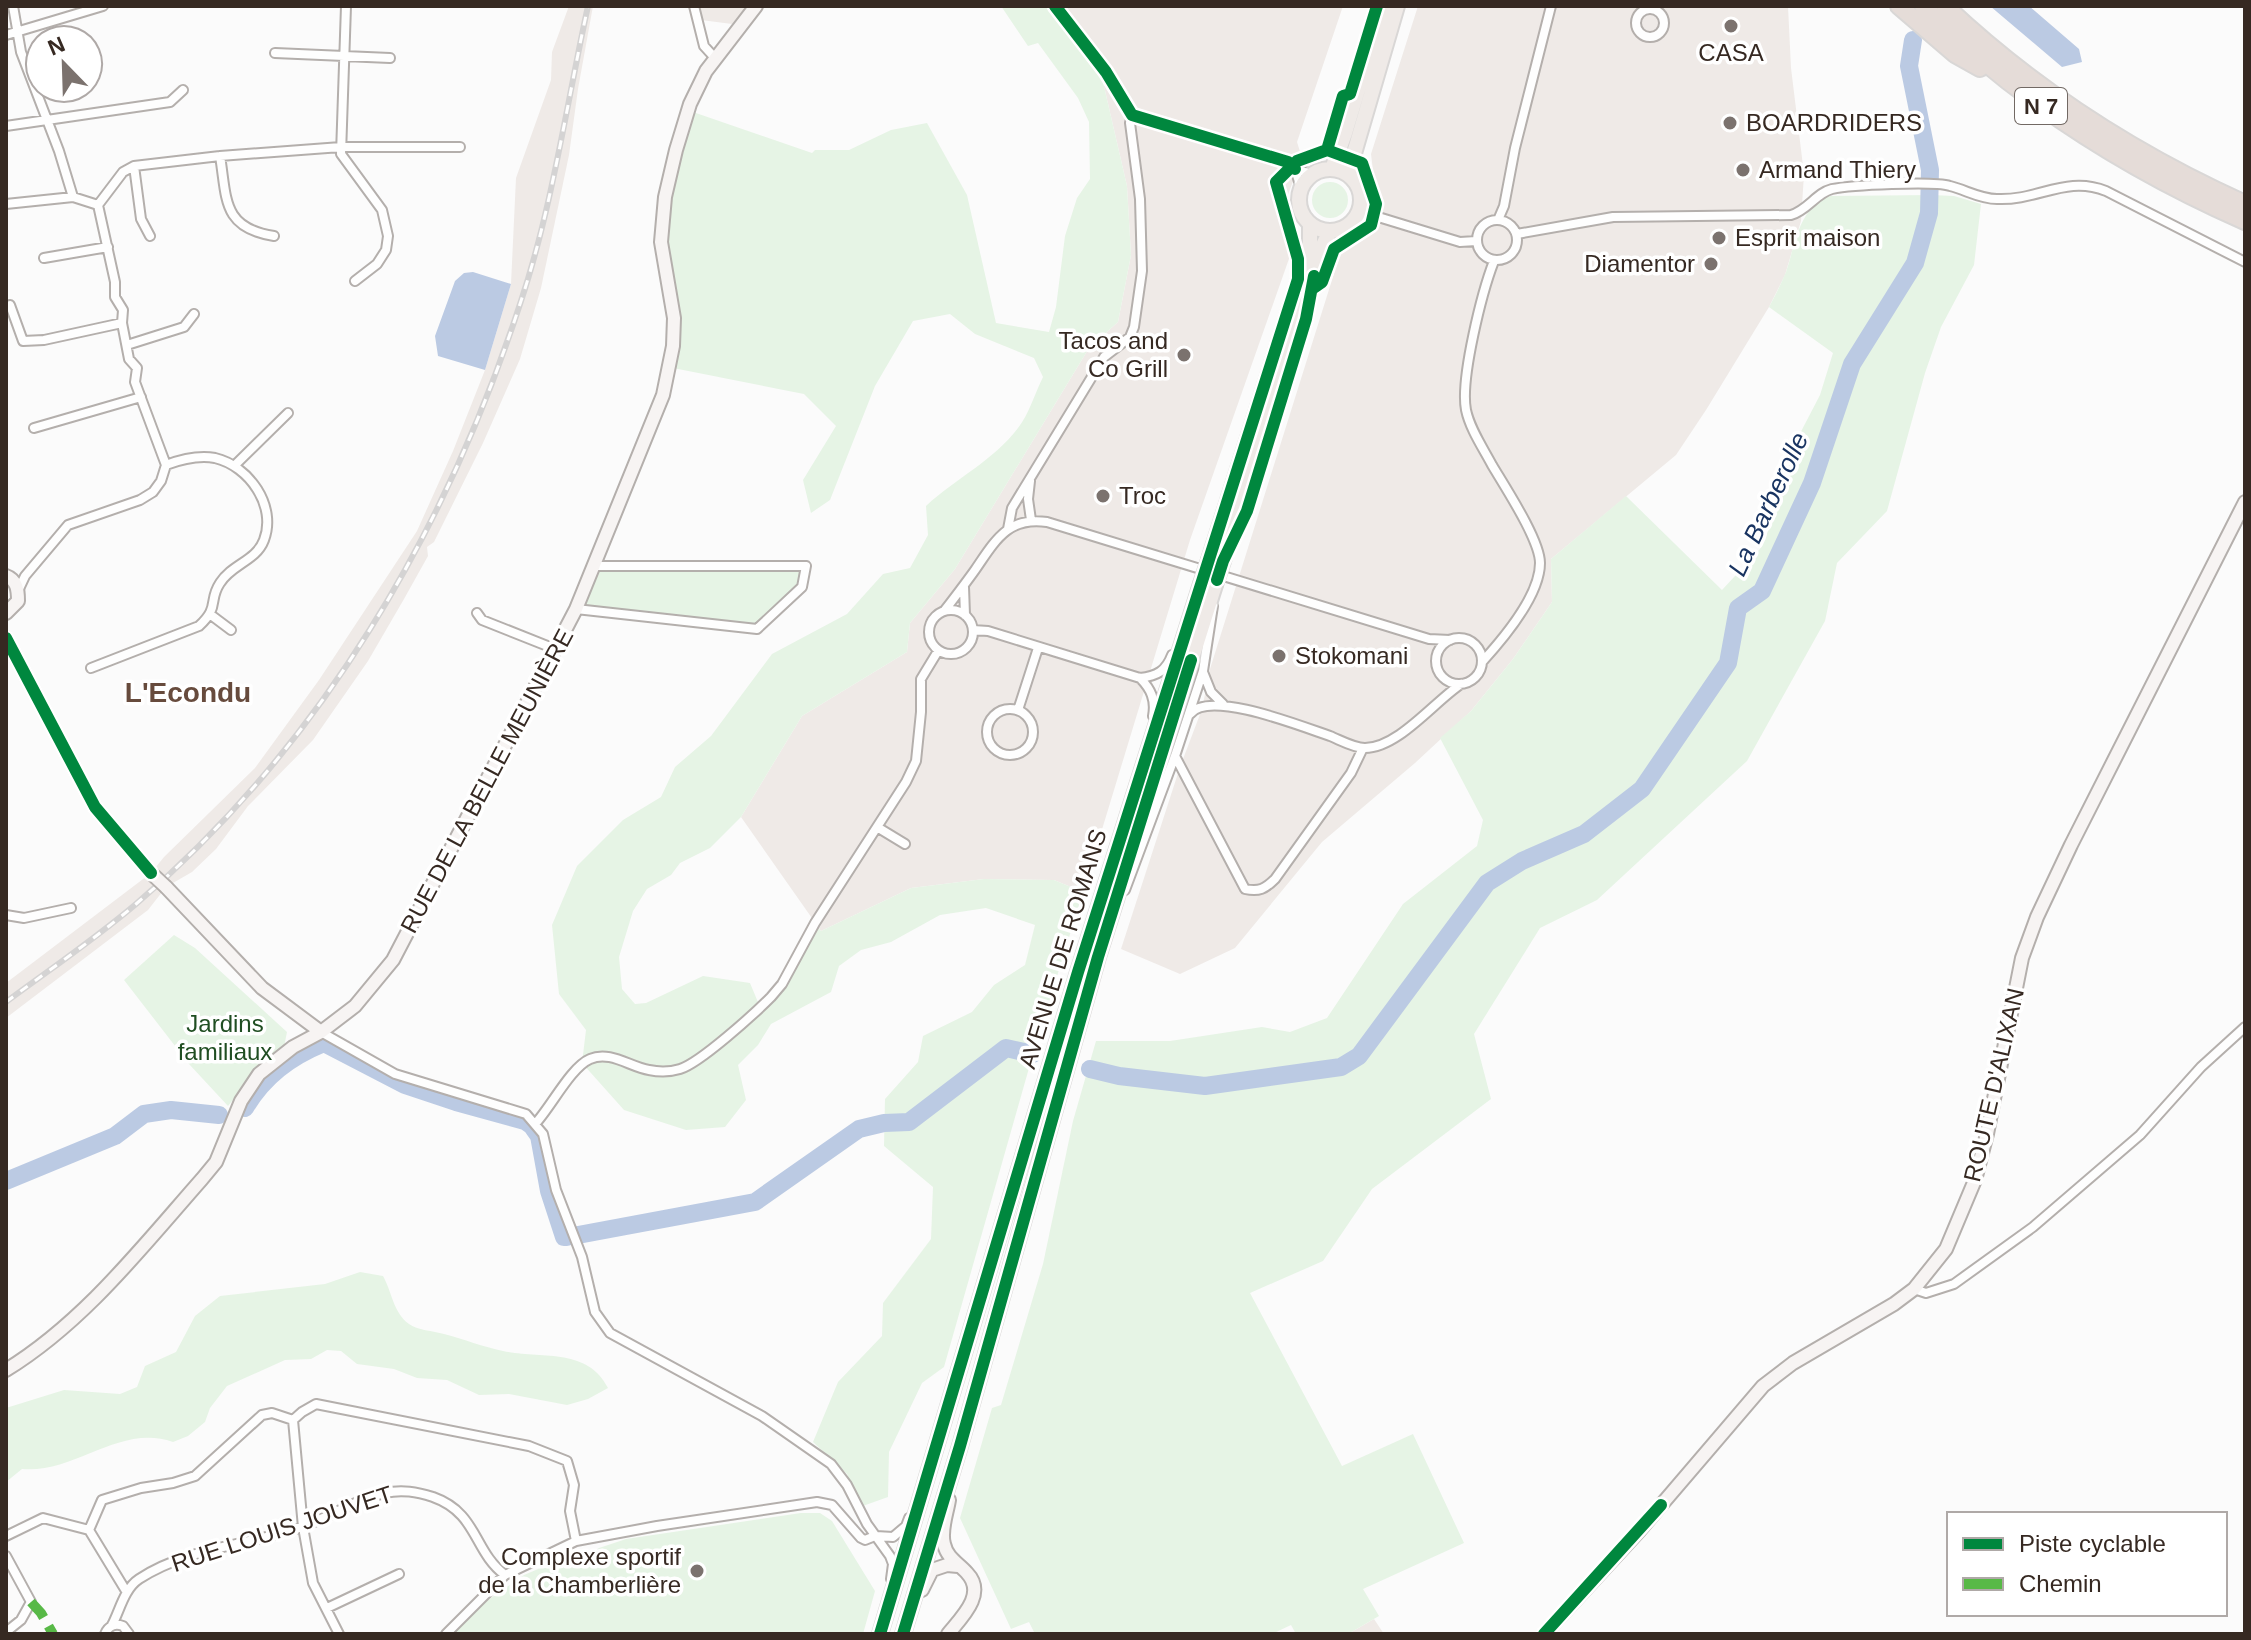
<svg xmlns="http://www.w3.org/2000/svg" width="2251" height="1640" font-family="Helvetica,sans-serif">
<style>
.built{fill:#efeae7}
.green{fill:#e6f4e5}
.water{fill:#bbcae3}
.lines{fill:none;stroke-linecap:round;stroke-linejoin:round}
.river{stroke:#bbcae3;stroke-width:18}
.street-casing{stroke:#b4afac;stroke-width:12}
.secondary-casing{stroke:#b4afac;stroke-width:16}
.primary-casing{stroke:#d9d7d6;stroke-width:18}
.highway-casing{stroke:#d9d7d6;stroke-width:20}
.street{stroke:#fefefe;stroke-width:8}
.secondary{stroke:#f7f4f3;stroke-width:12}
.primary{stroke:#efeae7;stroke-width:14}
.highway{stroke:#e5dcd8;stroke-width:16}
.rail-casing{stroke:#d4d3d3;stroke-width:6}
.rail{stroke:#fff;stroke-width:3;stroke-dasharray:9;stroke-linecap:butt}
.secondary-bridge-casing{stroke:#b4afac;stroke-width:16;stroke-linecap:butt}
.primary-bridge-casing{stroke:#d9d7d6;stroke-width:18;stroke-linecap:butt}
.secondary-bridge{stroke:#f7f4f3;stroke-width:12}
.primary-bridge{stroke:#efeae7;stroke-width:14}
.quiet{stroke:#58b947;stroke-width:10;stroke-dasharray:20 10;stroke-linecap:butt}
.cycleway-casing{stroke:#fff;stroke-width:17}
.cycleway{stroke:#00873e;stroke-width:12}
.poi-dot{fill:#7b726e;stroke:#fff;stroke-width:3}
.labels{text-anchor:middle;stroke-width:7;stroke-linejoin:round;paint-order:stroke}
.shield{fill:#fff;stroke:#726964;stroke-width:2}
.shield-label{font-size:22px;font-weight:bold;fill:#362922}
.poi-label{font-size:24px;fill:#362922;stroke:#fff;text-anchor:start}
.street-label{font-size:24px;fill:#362922;stroke:#fff}
.park-label{font-size:24px;fill:#204e22;stroke:#fff}
.water-label{font-size:26px;font-style:italic;fill:#193461;stroke:#fff}
.quarter-label{font-size:28px;font-weight:bold;fill:#674b3d;stroke:#fff}
</style>
<rect width="100%" height="100%" fill="#fbfbfb"/>
<!-- built -->
<path class="built" d="M569,6H593L578,89L569,155L541,288L520,359L483,443L434,542L427,547L428,556L404,599L368,661L313,740L248,806L216,849L192,872L166,887L148,910L6,1018V983L151,873L164,857L255,768L319,680L417,531L453,451L485,370L511,284L516,178L551,80L552,52Z
M697,6H748L732,24L701,20Z
M1046,6H1343L1297,142L1302,158L1287,197L1297,236L1190,540L1083,892L1054,880L984,879L911,888L821,931L741,817L802,716L907,652L910,623L955,569L1089,348L1118,322L1131,255L1127,186L1103,82Z
M1418,6H1788L1791,68L1804,174L1801,221L1785,275L1769,307L1706,410L1676,455L1551,559L1552,602L1513,659L1471,711L1415,763L1322,842L1235,948L1180,974L1121,949L1180,767L1202,709L1210,669L1342,248L1367,229L1376,196L1371,154Z
M1374,1619L1384,1634H1348Z"/>
<!-- green -->
<path class="green" d="M1001,6H1046L1103,82L1127,186L1131,255L1118,322L1089,348L955,569L910,623L907,652L802,716L741,817L710,848L680,863L671,875L647,889L633,911L619,957L622,989L635,1004L646,1003L703,976L750,983L760,1007L772,997L815,923L821,931L911,888L984,879L1054,880L1083,892L1033,1054L944,1367L922,1383L889,1452L888,1497L860,1507L847,1474L813,1442L838,1382L882,1336L883,1303L931,1239L933,1187L884,1146L885,1099L918,1062L923,1036L972,1012L994,985L1025,965L1035,925L986,908L940,915L891,942L861,950L839,966L831,992L771,1024L758,1045L738,1065L746,1100L725,1127L686,1130L624,1110L582,1063L586,1030L559,994L552,925L577,866L623,820L661,797L675,767L711,736L772,654L847,614L883,574L910,568L928,535L926,506C956,478 993,461 1018,428C1029,414 1035,393 1043,377L1034,358L975,334L950,314L913,321L875,386L830,500L811,513L803,480L836,426L804,394L673,368L680,320L667,245L671,201L693,112L812,153L815,150H849L891,130L927,123L967,195L996,323L1049,332L1056,307L1065,236L1077,198L1090,179L1089,122L1078,98L1038,43L1028,46Z
M1312 200a18 18 0 1 1 36 0a18 18 0 1 1-36 0Z
M1932,195L1954,196L1981,204L1974,265L1941,327L1925,373L1887,511L1837,563L1825,621L1747,761L1597,900L1540,928L1474,1034L1491,1099L1372,1189L1323,1261L1250,1293L1342,1466L1413,1434L1464,1543L1363,1589L1379,1616L1348,1634H1296L1291,1625L1272,1634H1035L1029,1622L1011,1629L960,1518L992,1408L1001,1405L1043,1264L1073,1121L1096,1041H1170L1262,1027L1290,1032L1327,1018L1403,904L1477,846L1483,820L1440,738L1471,711L1513,659L1552,602L1551,559L1626,496L1722,590L1760,549L1779,507L1794,445L1820,395L1833,353L1769,307C1775,296 1781,284 1786,272C1796,243 1798,208 1830,196Z
M594,566H806L802,587L757,629L576,609Z
M174,935L195,948L287,1032L284,1047L266,1060L228,1106L189,1064L124,980Z
M360,1272L383,1276C392,1292 393,1312 409,1324C417,1330 433,1331 444,1334C464,1339 483,1347 503,1351C539,1359 588,1347 608,1388L588,1399L567,1405L509,1394L479,1395L447,1380L417,1378L394,1369L357,1364L341,1351L327,1350L311,1359L285,1360L227,1386L210,1408L205,1422L188,1436L173,1442C120,1423 75,1474 22,1469L6,1482V1408L64,1390L120,1394L137,1387L145,1366L176,1352L195,1316L220,1296L325,1284Z
M801,1513H820L832,1521L875,1591L863,1634H450L488,1600L524,1575L564,1558L581,1559L599,1548L626,1539Z"/>
<!-- water -->
<path class="water" d="M1990,6H2029L2079,49L2082,62L2062,67Z
M473,272L511,284L485,370L438,356L435,336L455,281L464,273Z"/>
<g class="lines">
<!-- river -->
<path class="river" d="M1090,1069L1119,1076L1205,1086L1341,1067L1359,1056L1487,883L1522,861L1584,834L1642,789L1728,663L1738,608L1762,591L1812,483L1852,364L1915,263L1929,213L1930,170L1909,66L1913,40
M245,1108C264,1076 290,1057 324,1043L405,1085L456,1102L525,1121L532,1126L539,1136L549,1191L564,1237H567
M6,1181L115,1136L144,1114L171,1110L219,1115
M578,1235L755,1202L859,1129L884,1123L909,1122L1006,1048L1033,1054"/>
<!-- street casing -->
<g class="street-casing">
<path id="street" d="M13,6L21,52L59,151L73,197
M346,6L341,154L382,210L388,236L386,250L377,264L355,281
M694,6L704,46L715,58
M1055,6L1106,72L1132,115
M1636 23a14 14 0 1 1 28 0a14 14 0 1 1-28 0Z
M6,35L103,6
M275,53L390,58
M1132,115L1288,162L1295,169L1301,188
M6,126L170,102L183,90
M220,156C227,199 222,228 274,236
M134,166L141,219L150,236
M1295,169L1312,174
M1361,203L1375,216L1460,242L1476,241
M6,204L73,197L98,205
M98,205L123,172L134,166L220,156L341,147H460
M1354,219L1375,216
M1477 240a20 20 0 1 1 40 0a20 20 0 1 1-40 0Z
M1498,220L1504,206L1515,148L1551,6
M1517,234L1613,217L1791,215C1808,210 1816,193 1832,189C1851,185 1933,181 1950,186C1966,190 1980,199 1997,199C2038,201 2066,175 2106,191L2245,262
M44,258L108,247
M10,305L23,341L44,340L122,323
M127,345L184,327L194,314
M34,428L141,397
M234,466L288,413
M1030,481L1028,499L1031,520
M1008,529L1012,508L1104,357L1130,337L1134,327L1142,271L1140,199L1130,123L1132,115
M964,587L965,615
M18,591L25,576L68,525L140,500L153,492L161,481L166,465L135,382L137,368L129,359L122,323L123,310L115,297V282L98,205
M576,609L757,629L802,587L806,566H594
M929 632a22 22 0 1 1 44 0a22 22 0 1 1-44 0Z
M945,610C955,597 965,584 975,570C995,541 1008,516 1047,522L1429,639L1450,640
M477,613L482,620L555,649
M211,615L231,630
M973,630L988,631L1140,678C1157,676 1166,671 1172,655
M1436 661a23 23 0 1 1 46 0a23 23 0 1 1-46 0Z
M1482,662C1503,639 1540,596 1540,563C1540,540 1505,487 1492,465C1483,448 1470,429 1466,410C1460,379 1482,292 1494,261
M91,668L199,626C220,607 208,601 220,583C232,564 256,561 264,540C277,506 249,466 215,458C198,455 182,459 166,465
M1203,672L1211,692L1223,704
M1140,678C1151,689 1156,700 1153,716
M987 732a23 23 0 1 1 46 0a23 23 0 1 1-46 0Z
M1018,710L1038,648
M1190,714C1209,689 1303,727 1330,736C1340,740 1354,748 1365,748C1398,748 1434,702 1461,684
M1175,756L1245,889C1259,892 1265,889 1275,879L1351,773L1363,748
M877,827L905,844
M1125,890L1175,756L1203,671L1213,606
M6,915L24,918L71,908
M321,1032L395,1074L526,1114L543,1134L556,1190L582,1257L595,1312L610,1333L762,1416L831,1464L847,1485L867,1524L890,1556L893,1564L891,1579
M535,1124C551,1107 571,1067 590,1059C610,1050 630,1067 649,1070C659,1072 670,1072 680,1069C700,1063 754,1014 771,997L782,984L815,923L906,782L916,761L921,712V679L938,651
M1914,1289L1926,1293L1954,1284L2033,1227L2140,1135L2201,1067L2245,1027
M293,1420L303,1527L313,1583L339,1634
M89,1530L102,1500L141,1488L173,1483L195,1476L262,1415L272,1413L293,1420L302,1412L316,1404L529,1446L567,1461L574,1485L570,1511L576,1541
M89,1530L126,1591
M6,1536L43,1518L89,1530
M876,1536L893,1537L906,1526L909,1518
M6,1556L31,1602L21,1620L6,1632
M327,1608L399,1574
M112,1625C120,1610 124,1589 139,1579C188,1547 247,1546 301,1527C329,1518 356,1499 385,1493C402,1489 417,1492 433,1497C478,1513 473,1551 505,1575L576,1541L657,1526L817,1502L832,1505L861,1538L865,1540L875,1536
M105,1634C108,1626 115,1623 123,1626L129,1634
M446,1634L505,1575"/>
</g>
<!-- secondary casing -->
<g class="secondary-casing">
<path id="secondary" d="M6,576C17,580 18,590 18,601L6,613
M6,638L95,807L151,873
M166,887L262,988L321,1032
M6,1370C84,1322 142,1247 202,1179L216,1162L241,1101L259,1074L293,1047L321,1032L355,1006L393,960L576,609L663,395L673,346L674,318L661,242L665,197L676,150L690,104L706,71L756,6
M922,1590L932,1570L947,1565L958,1566
M948,1634C961,1618 987,1594 967,1573C958,1563 947,1558 944,1544C940,1531 947,1513 949,1500
M1544,1634L1639,1531L1763,1386L1793,1363L1894,1304L1914,1289L1946,1249L1975,1180L1987,1134L2022,958L2037,917L2071,845L2245,502"/>
</g>
<!-- primary casing -->
<g class="primary-casing">
<path id="primary" d="M1332,169L1345,133L1383,6
M1299 200a31 31 0 1 1 62 0a31 31 0 1 1-62 0Z
M1348,174L1397,6
M1209,560L1306,257L1310,243V224
M1223,561L1300,320C1305,289 1316,258 1330,231
M880,1634L1078,972L1201,584
M903,1634L960,1446L1098,957L1215,585"/>
</g>
<!-- highway casing -->
<g class="highway-casing">
<path id="highway" d="M1899,6L1955,54L1980,68
M1923,6C2016,99 2125,168 2245,221
M1945,6C2034,90 2134,154 2245,204"/>
</g>
<!-- street -->
<use href="#street" class="street"/>
<!-- secondary -->
<use href="#secondary" class="secondary"/>
<!-- primary -->
<use href="#primary" class="primary"/>
<!-- highway -->
<use href="#highway" class="highway"/>
<!-- rail casing -->
<g class="rail-casing">
<path id="rail" d="M6,1002C49,970 95,939 136,904C321,746 447,530 521,301C552,208 567,102 588,6"/>
</g>
<!-- rail -->
<use href="#rail" class="rail"/>
<!-- secondary-bridge casing -->
<g class="secondary-bridge-casing">
<path id="secondary-bridge" d="M151,873L166,887"/>
</g>
<!-- primary-bridge casing -->
<g class="primary-bridge-casing">
<path id="primary-bridge" d="M1201,584L1209,560
M1215,585L1223,561"/>
</g>
<!-- secondary-bridge -->
<use href="#secondary-bridge" class="secondary-bridge"/>
<!-- primary-bridge -->
<use href="#primary-bridge" class="primary-bridge"/>
<!-- quiet -->
<path class="quiet" d="M31,1602L41,1613L53,1634"/>
<!-- cycleway casing -->
<g class="cycleway-casing">
<path id="cycleway" d="M1055,6L1106,72L1132,115L1288,162L1295,169
M1327,150L1343,96L1350,94L1377,6
M1217,580L1223,561L1247,511L1306,319L1314,276
M6,638L95,807L151,873
M880,1634L1078,972L1298,279V259L1276,182L1297,161L1327,150L1362,163L1376,204L1371,225L1334,249L1322,282L1312,289
M903,1634L960,1446L1098,957L1191,660
M1544,1634L1661,1505"/>
</g>
<!-- cycleway -->
<use href="#cycleway" class="cycleway"/>
</g>
<!-- markers -->
<g class="poi-dot">
<circle cx="1731" cy="26" r="8"/>
<circle cx="1730" cy="123" r="8"/>
<circle cx="1743" cy="170" r="8"/>
<circle cx="1719" cy="238" r="8"/>
<circle cx="1711" cy="264" r="8"/>
<circle cx="1184" cy="355" r="8"/>
<circle cx="1103" cy="496" r="8"/>
<circle cx="1279" cy="656" r="8"/>
<circle cx="697" cy="1571" r="8"/>
</g>
<g class="labels">
<!-- shield labels -->
<rect class="shield" x="2015" y="88" width="52" height="36" rx="6"/>
<g class="shield-label">
<text x="2041" y="114">N 7</text>
</g>
<!-- poi labels -->
<g class="poi-label">
<text x="1731" y="61" text-anchor="middle">CASA</text>
<text x="1746" y="131">BOARDRIDERS</text>
<text x="1759" y="178">Armand Thiery</text>
<text x="1735" y="246">Esprit maison</text>
<text x="1695" y="272" text-anchor="end">Diamentor</text>
<text x="1168" y="349" text-anchor="end">Tacos and<tspan x="1168" dy="28">Co Grill</tspan></text>
<text x="1119" y="504">Troc</text>
<text x="1295" y="664">Stokomani</text>
<text x="681" y="1565" text-anchor="end">Complexe sportif<tspan x="681" dy="28">de la Chamberlière</tspan></text>
</g>
<!-- street labels -->
<g class="street-label">
<text transform="translate(487 781) rotate(-62)" y="8">RUE DE LA BELLE MEUNIÈRE</text>
<text transform="translate(1063 949) rotate(-73)" y="8">AVENUE DE ROMANS</text>
<text transform="translate(1994 1085) rotate(-77)" y="8">ROUTE D'ALIXAN</text>
<text transform="translate(282 1529) rotate(-18)" y="8">RUE LOUIS JOUVET</text>
</g>
<!-- park labels -->
<g class="park-label">
<text x="225" y="1032">Jardins<tspan x="225" dy="28">familiaux</tspan></text>
</g>
<!-- water labels -->
<g class="water-label">
<text transform="translate(1768 504) rotate(-65)" y="9">La Barberolle</text>
</g>
<!-- quarter labels -->
<g class="quarter-label">
<text x="188" y="702">L'Econdu</text>
</g>
</g>
<!-- border -->
<rect width="2251" height="1640" fill="none" stroke="#362922" stroke-width="16"/>
<!-- legend -->
<rect x="1947" y="1512" width="280" height="104" fill="#ffffff" stroke="#afa9a7" stroke-width="2"/>
<rect x="1963" y="1538" width="40" height="12" fill="#00873e" stroke="#afa9a7" stroke-width="2"/>
<text x="2019" y="1552" font-size="24" fill="#362922">Piste cyclable</text>
<rect x="1963" y="1578" width="40" height="12" fill="#58b947" stroke="#afa9a7" stroke-width="2"/>
<text x="2019" y="1592" font-size="24" fill="#362922">Chemin</text>
<!-- north arrow -->
<g transform="translate(64 64) rotate(337)"><circle r="38" fill="#ffffff" stroke="#afa9a7" stroke-width="2"/>
<path d="M0-6L14 30L0 20L-14 30Z" fill="#7b726e"/>
<text y="-12" font-size="22" font-weight="bold" text-anchor="middle" fill="#362922">N</text>
</g>
</svg>
